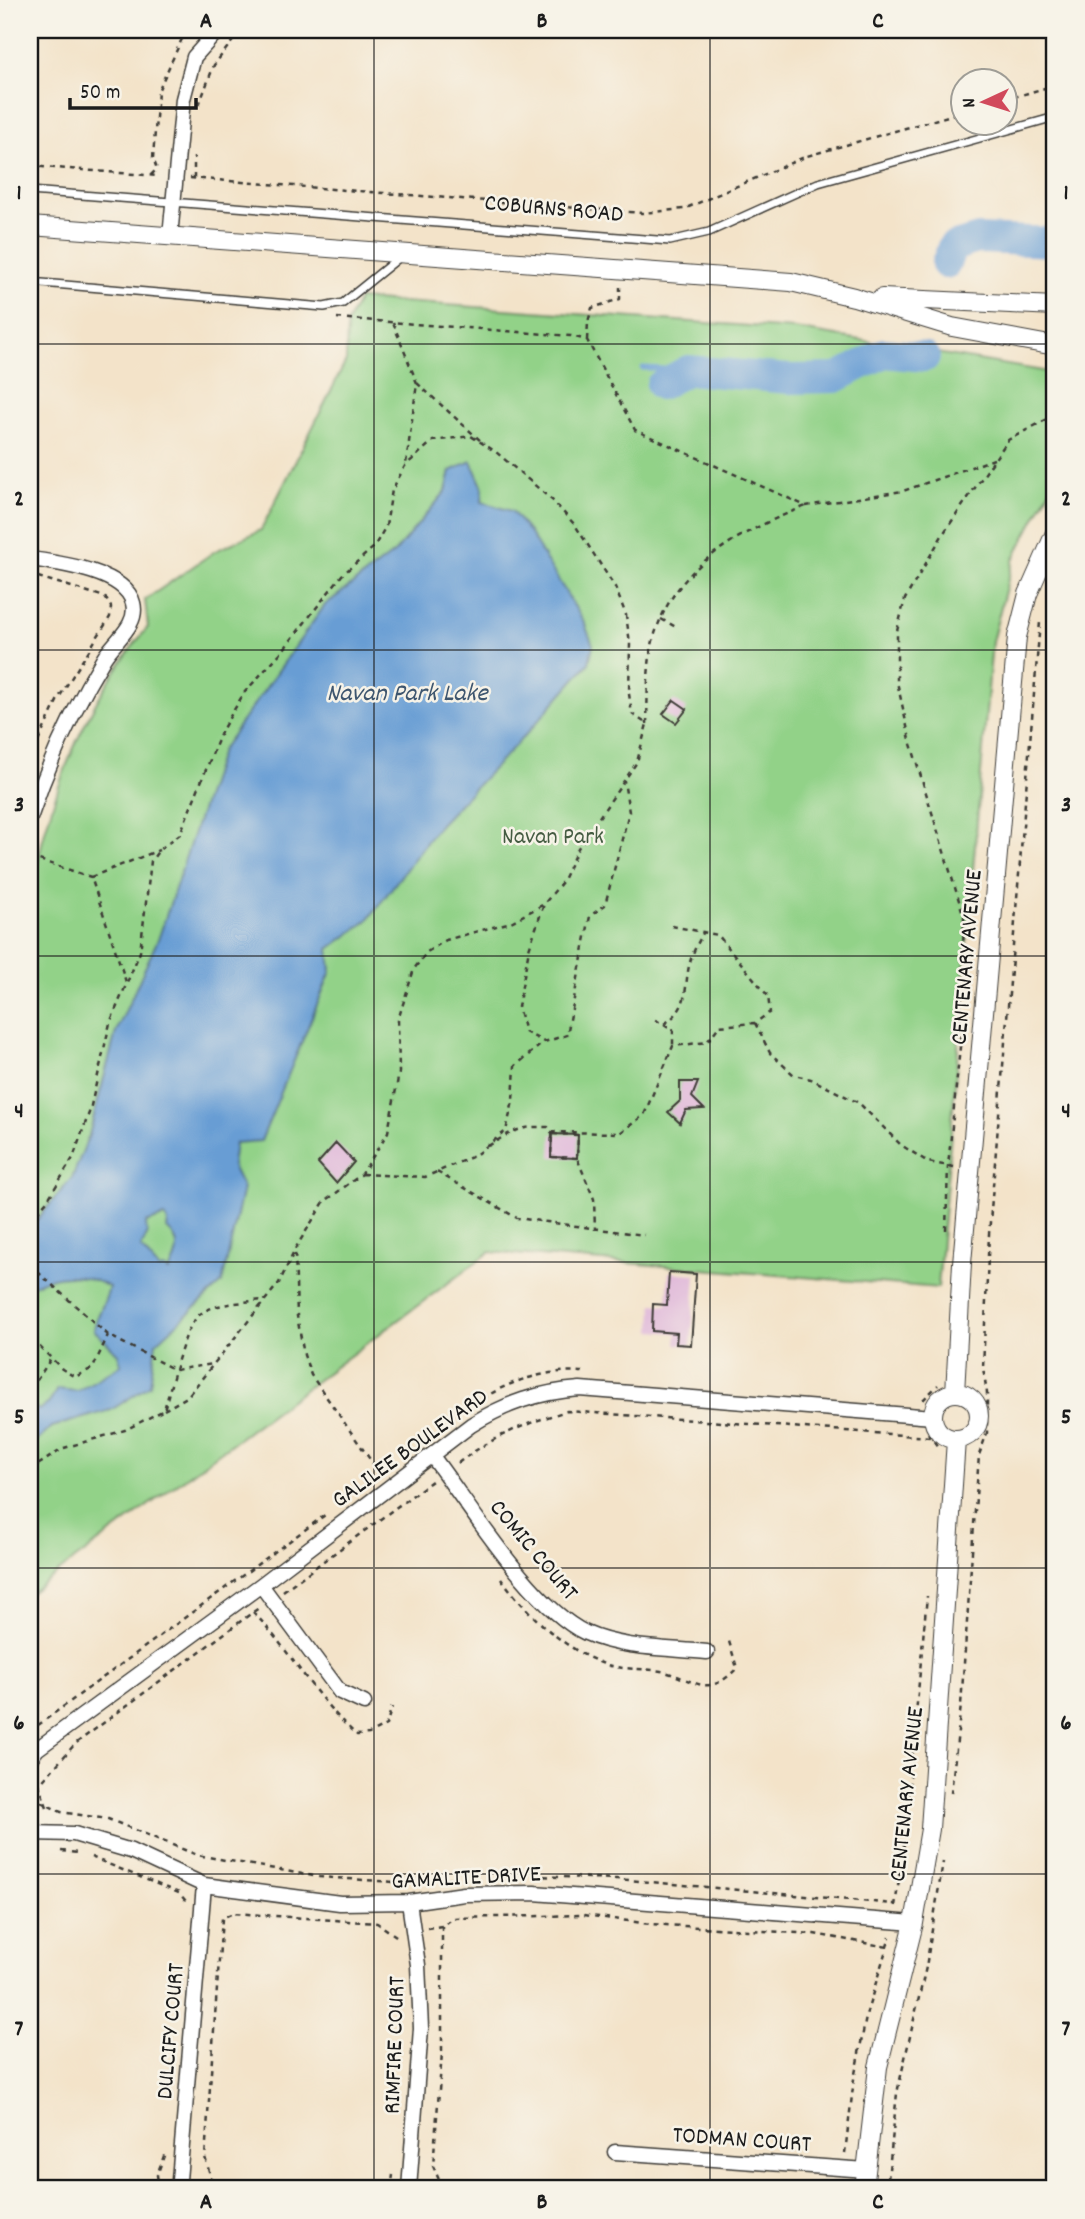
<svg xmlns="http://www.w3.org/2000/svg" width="1085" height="2219" font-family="Dekko,sans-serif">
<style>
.green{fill:#92d288;stroke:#577752;stroke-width:2}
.water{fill:#679dd4;stroke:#425c78;stroke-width:2;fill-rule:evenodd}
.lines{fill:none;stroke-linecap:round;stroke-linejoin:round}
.stream{stroke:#679dd4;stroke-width:5}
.river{stroke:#679dd4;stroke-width:30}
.building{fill:#deb3d8}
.service-casing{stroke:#3c3a36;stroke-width:10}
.minor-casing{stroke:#3c3a36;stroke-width:17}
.tertiary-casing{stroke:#3c3a36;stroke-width:20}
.path{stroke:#3c3a36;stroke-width:2.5;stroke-dasharray:5 5;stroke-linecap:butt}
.service{stroke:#fff;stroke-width:7}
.minor{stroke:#fff;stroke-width:14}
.tertiary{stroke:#fff;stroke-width:18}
.grid{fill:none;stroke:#1c1c1c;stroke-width:2;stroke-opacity:0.55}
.labels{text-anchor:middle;stroke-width:5;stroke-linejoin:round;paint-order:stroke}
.street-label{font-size:24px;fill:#1c1c1c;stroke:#f7f3e8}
.park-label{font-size:24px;fill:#455c42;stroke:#f7f3e8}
.water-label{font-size:26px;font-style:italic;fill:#3e566f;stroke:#f7f3e8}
.neatline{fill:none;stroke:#1c1c1c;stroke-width:2.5}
.grid-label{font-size:23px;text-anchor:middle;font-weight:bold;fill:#1c1c1c}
</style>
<rect width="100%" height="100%" fill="#f7f3e8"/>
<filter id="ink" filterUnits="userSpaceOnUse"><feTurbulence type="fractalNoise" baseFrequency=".0143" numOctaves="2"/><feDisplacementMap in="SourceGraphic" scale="14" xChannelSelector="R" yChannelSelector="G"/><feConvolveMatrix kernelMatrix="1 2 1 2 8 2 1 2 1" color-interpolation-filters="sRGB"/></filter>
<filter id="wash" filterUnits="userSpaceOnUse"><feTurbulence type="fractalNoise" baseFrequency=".00686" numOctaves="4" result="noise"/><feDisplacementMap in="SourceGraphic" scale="28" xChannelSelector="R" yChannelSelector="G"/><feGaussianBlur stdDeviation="1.57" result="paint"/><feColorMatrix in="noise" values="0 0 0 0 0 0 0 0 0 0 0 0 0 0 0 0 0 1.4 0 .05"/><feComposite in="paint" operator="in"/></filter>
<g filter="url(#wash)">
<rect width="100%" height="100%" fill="#f3e3c9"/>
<!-- green -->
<path class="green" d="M359,299L795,329L1055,373V480L1013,560L992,642L938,1288L490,1252L30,1593V903C46,801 81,707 148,627L145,600L215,551L261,530L346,361L347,323Z"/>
<!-- water -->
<path class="water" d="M471,461L483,488L482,502L512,511L529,532L584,622L593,645L589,663L531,729L440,824L367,921L329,949L331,971L261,1141L235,1143L232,1166L243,1188L222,1283L156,1343L150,1385L111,1410L52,1427L30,1448V1404L39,1410L49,1403L57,1389L77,1391L121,1365L118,1354L94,1330C96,1315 106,1303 109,1287C83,1273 56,1272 30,1287V1228L72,1178L89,1135L116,1032L159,937L221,751L325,605L395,552L446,491L451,471ZM164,1217L168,1222L167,1229C183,1242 177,1256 169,1271L164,1268L159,1269L141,1248L147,1235L146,1223Z"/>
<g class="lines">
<!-- stream -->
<path class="stream" d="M643,368L688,370"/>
<!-- river -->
<path class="river" d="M946,264L952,247L978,239L1055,242
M661,385L688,370L789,379L836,378L884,353L925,357"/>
</g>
<g id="blocks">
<!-- building -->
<path class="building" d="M674,700L687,709L676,723L663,714Z
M680,1082H698L692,1097L704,1109L686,1110L680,1123L668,1112L680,1101Z
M552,1134L578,1135L577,1158L551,1157Z
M336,1143L354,1162L336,1183L318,1163Z
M669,1272L696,1274L691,1345L676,1344L677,1333L652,1331L653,1304L667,1305Z"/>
</g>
</g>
<g filter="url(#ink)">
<use href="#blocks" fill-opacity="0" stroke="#3c3a36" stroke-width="2"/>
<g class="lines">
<!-- service casing -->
<g class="service-casing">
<path id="service" d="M30,191L670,241L709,232L818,183L1055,117
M30,282L324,307L343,303L401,256"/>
</g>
<!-- minor casing -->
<g class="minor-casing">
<path id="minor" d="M170,237L183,99L194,57L218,30
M30,559C58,563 125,571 133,603C139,625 114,641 104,658C73,709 49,761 30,818
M432,1456C470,1506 531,1607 586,1633C621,1649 669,1648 707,1652
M261,1585L340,1692L364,1703
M30,1759L37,1749L261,1585L471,1425C506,1403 539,1392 580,1389L933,1417
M30,1833L74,1834L131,1851L204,1885L340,1903L409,1902L464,1894L534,1893L914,1923
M615,2152L867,2170
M179,2180L204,1885
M409,2189L421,2028L418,1965L409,1902"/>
</g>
<!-- tertiary casing -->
<g class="tertiary-casing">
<path id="tertiary" d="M30,226L791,282L854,297L952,327L1055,346
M882,298L1055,306
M933 1416a23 23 0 1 1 46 0a23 23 0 1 1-46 0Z
M955,1393L962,1263L1017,637L1028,594L1055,533
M864,2189L878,2067L914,1923L930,1829L956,1440"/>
</g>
<!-- path -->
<path class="path" d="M1004,100L1055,85
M199,105L214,65L241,30
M30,166L159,176
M151,175L157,169L153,158L158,91L186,30
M190,178L642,213L684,209L807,156L962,112
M194,179V157
M337,318L571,336L587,340L635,430L806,506L903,491L994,459
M393,323L417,383L406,464
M587,340L588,322L592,308L620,299V287
M417,383L482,442
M661,619L676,627
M647,724C648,692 646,657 657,628C681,561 745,530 806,506
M30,759L58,699L110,617L111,607L105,597L38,577
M30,857L91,877L126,982
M91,877L159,850
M655,1020L664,1024C691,1007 683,988 690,962C693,951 699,941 704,931
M755,1023L770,1053L794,1075L811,1079L859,1103L901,1145L928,1162L954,1167
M664,1024L673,1030V1046
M488,1146C513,1131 519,1126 548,1127L551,1132L620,1133L644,1115L673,1046L707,1042L719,1026L755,1023L770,1012L768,996L718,935L672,926
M577,1158L551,1157L552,1134L578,1135L577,1158L594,1199L595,1230
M437,1172L517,1218L644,1235
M362,1174L425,1177L474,1156L506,1131L513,1101L515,1066L544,1042L567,1035L590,916L605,905L629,812L624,781
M30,1220L47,1201L73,1158L90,1110L110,1023L140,952L151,861L159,850L180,834L222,730L244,693L284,649L342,575L374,547L386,526L392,490L405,466L433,441L471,436L496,452L552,500L575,525L615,587L626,615L630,643L629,694L632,714L647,724L637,762L578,848L562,882L544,904L529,949L518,1007L525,1032L544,1042
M946,1230L948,1166L960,1047L964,917L911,744L897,682V631L905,599L943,534L1008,440L1055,415
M30,1265L108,1335L175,1370C194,1305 197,1307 263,1300
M30,1348L39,1346L62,1369L75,1377L93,1368L108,1335
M31,1389L52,1357
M483,1399C509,1380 551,1369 583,1372
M923,1400L938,1385
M164,1410L187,1397L279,1283L294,1252
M928,1433L938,1447
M458,1463C492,1437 526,1423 567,1411L930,1437
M30,1470L64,1448L125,1430L164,1410L175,1370L213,1364
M381,1475L311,1375L304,1355L297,1316L295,1249L324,1202L362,1174L388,1132L399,1073L398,1020L414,969L427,952L446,940L511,922L544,904
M501,1578C527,1614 564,1650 607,1665C624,1670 644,1668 661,1671C695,1679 707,1700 737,1668L728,1638
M283,1591L432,1481
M253,1612C291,1651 316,1700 357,1735L369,1734L386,1725L392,1707
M30,1731L325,1515
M951,1793L961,1705L979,1455L987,1433V1393L983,1368L989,1234L1040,622
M30,1803L41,1802L61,1812L108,1819L197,1855L319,1877L394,1882L451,1879
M47,1807L39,1785L75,1744L260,1607
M61,1851L78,1853
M91,1857L179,1893L186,1901
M534,1876L617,1879L894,1904
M895,1906L903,1853L927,1596
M442,1926V2053L433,2166L443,2189
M427,1928L442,1926L453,1918L584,1915L650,1924L814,1934L888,1947
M845,2153L854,2079L867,2012L890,1937
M159,2189L157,2175L165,2153
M205,2189L212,2182L205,2157L222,1918L233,1913L377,1923L399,1938
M391,2189L393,2175
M887,2189L897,2093L926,1967L943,1862"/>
<!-- service -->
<use href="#service" class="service"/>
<!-- minor -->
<use href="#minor" class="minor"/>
<!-- tertiary -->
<use href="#tertiary" class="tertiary"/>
</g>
</g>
<!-- grid -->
<path class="grid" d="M374,30V2189M710,30V2189M30,344H1055M30,650H1055M30,956H1055M30,1262H1055M30,1568H1055M30,1874H1055"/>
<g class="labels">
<!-- street labels -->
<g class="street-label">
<text transform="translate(554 207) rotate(5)" y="8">COBURNS ROAD</text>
<text transform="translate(965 957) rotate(-85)" y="8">CENTENARY AVENUE</text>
<text transform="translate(409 1447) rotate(-36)" y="8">GALILEE BOULEVARD</text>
<text transform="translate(535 1549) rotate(50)" y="8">COMIC COURT</text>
<text transform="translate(905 1794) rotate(-84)" y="8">CENTENARY AVENUE</text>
<text transform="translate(466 1876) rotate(-3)" y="8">GAMALITE DRIVE</text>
<text transform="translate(169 2031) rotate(-85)" y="8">DULCIFY COURT</text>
<text transform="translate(393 2045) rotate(-88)" y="8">RIMFIRE COURT</text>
<text transform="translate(742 2138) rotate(4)" y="8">TODMAN COURT</text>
</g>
<!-- park labels -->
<g class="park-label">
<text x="553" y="843">Navan Park</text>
</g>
<!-- water labels -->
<g class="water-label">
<text x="407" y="700">Navan Park Lake</text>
</g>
</g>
<!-- margin -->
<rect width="1085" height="2219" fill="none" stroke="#f7f3e8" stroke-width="77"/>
<!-- north arrow -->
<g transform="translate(984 102) rotate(266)"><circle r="33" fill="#f7f3e8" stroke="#9f9d96" stroke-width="2"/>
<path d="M0-5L12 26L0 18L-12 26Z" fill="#d1495b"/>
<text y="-10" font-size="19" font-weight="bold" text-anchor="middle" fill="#1c1c1c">N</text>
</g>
<!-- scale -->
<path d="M70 98v10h126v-10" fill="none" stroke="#1c1c1c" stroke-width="3.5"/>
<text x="80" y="98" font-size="21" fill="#1c1c1c" stroke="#f7f3e8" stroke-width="5" paint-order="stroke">50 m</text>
<rect x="38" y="38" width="1008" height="2142" class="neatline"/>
<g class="grid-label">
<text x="206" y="27">A</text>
<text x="542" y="27">B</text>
<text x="878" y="27">C</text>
<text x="19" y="199">1</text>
<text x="1066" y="199">1</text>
<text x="19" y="505">2</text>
<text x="1066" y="505">2</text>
<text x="19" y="811">3</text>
<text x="1066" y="811">3</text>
<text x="19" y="1117">4</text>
<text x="1066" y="1117">4</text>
<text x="19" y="1423">5</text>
<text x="1066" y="1423">5</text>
<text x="19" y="1729">6</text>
<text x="1066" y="1729">6</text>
<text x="19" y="2035">7</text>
<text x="1066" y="2035">7</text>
<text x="206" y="2208">A</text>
<text x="542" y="2208">B</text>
<text x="878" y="2208">C</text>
</g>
</svg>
